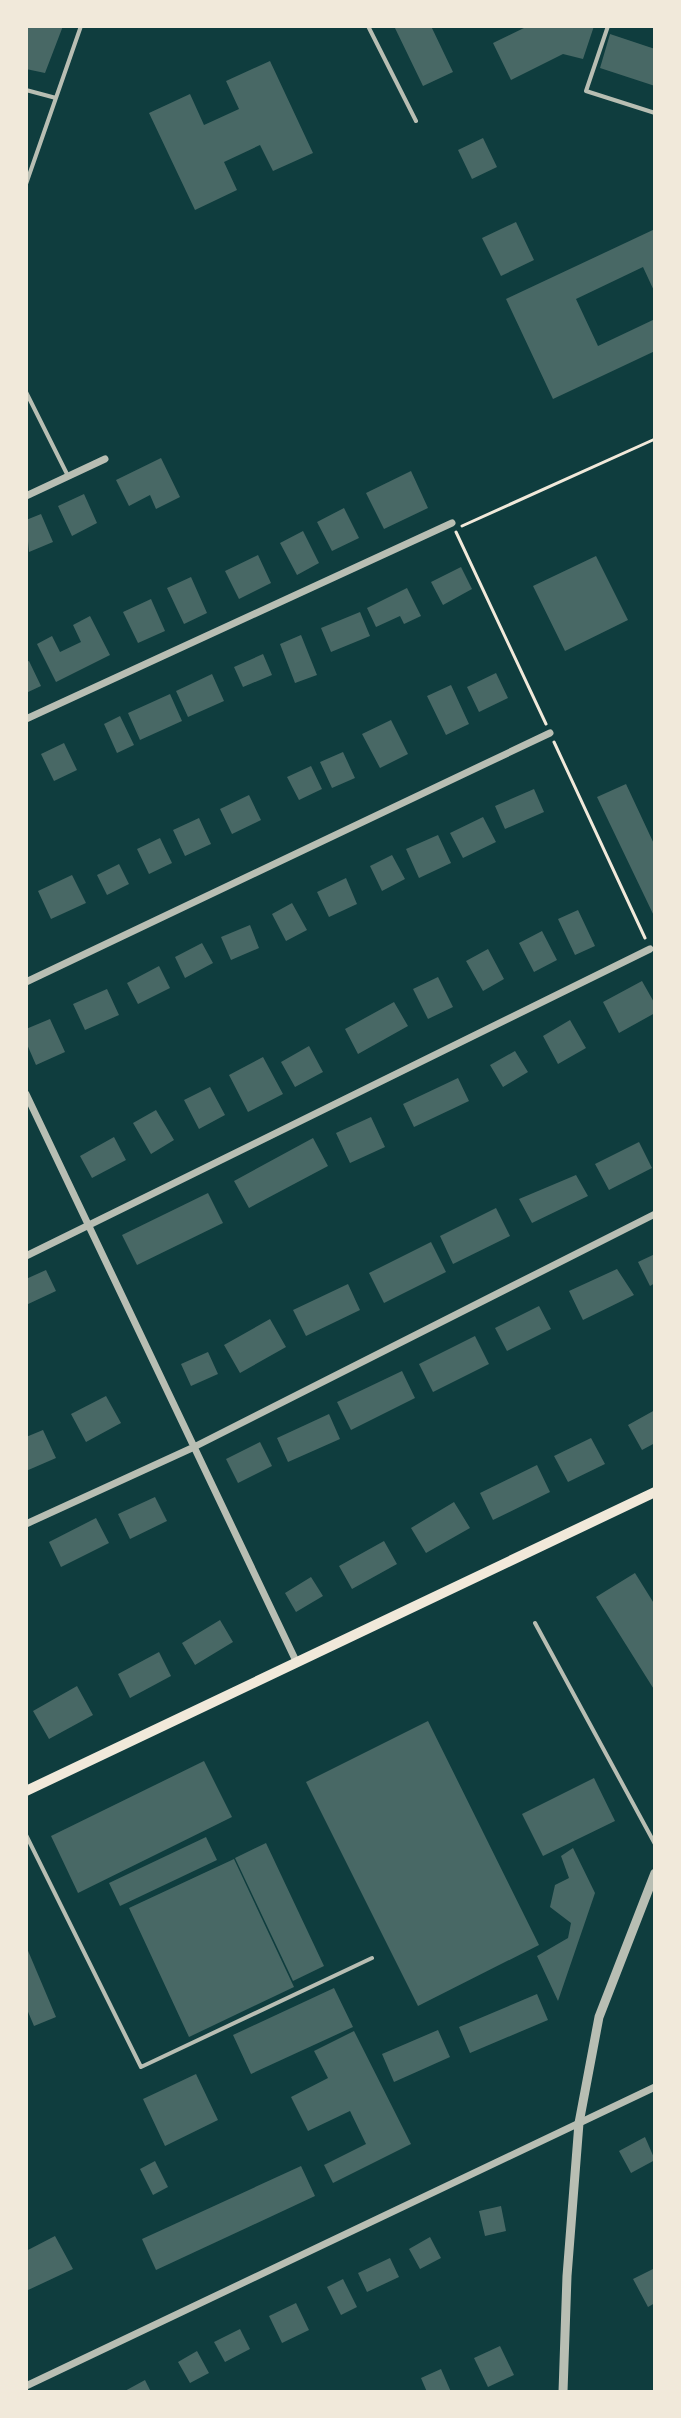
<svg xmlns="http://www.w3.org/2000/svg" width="681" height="2418" font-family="'Work Sans',sans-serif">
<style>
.building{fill:#486865}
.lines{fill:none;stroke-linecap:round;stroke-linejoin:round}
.path{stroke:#f1e9da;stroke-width:3}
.service{stroke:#b8beb3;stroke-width:4}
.minor{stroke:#b8beb3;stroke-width:7}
.tertiary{stroke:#b8beb3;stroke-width:9}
.secondary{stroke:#f1e9da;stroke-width:10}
</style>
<rect width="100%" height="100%" fill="#0f3d3e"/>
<!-- building -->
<path class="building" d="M26,26H63L45,73L26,69Z
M394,26H431L453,72L423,86Z
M528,26H594L583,59L563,54L511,80L493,43Z
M610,34L655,49V86L600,68Z
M270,61L313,153L273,171L260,145L224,162L237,190L195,210L149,113L190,94L204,125L239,109L226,81Z
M483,138L497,167L472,179L458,150Z
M516,222L534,260L501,276L482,238Z
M655,229V293L643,267L576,299L598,346L655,319V351L553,399L506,299Z
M161,458L180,497L156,509L150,495L129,506L116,480Z
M411,471L428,508L384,529L366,493Z
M84,494L97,523L72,536L58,506Z
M344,508L359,538L332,551L317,522Z
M41,514L53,542L29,552L26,520Z
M303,531L319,563L297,575L280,543Z
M258,555L271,583L239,599L225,571Z
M596,556L628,620L565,651L533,586Z
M461,567L472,589L443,605L431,582Z
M191,577L207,613L184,624L167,588Z
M407,588L421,616L404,624L400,616L376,627L367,608Z
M151,599L165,631L138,643L123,612Z
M360,612L370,636L331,652L321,628Z
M90,616L110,655L56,682L37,644L52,636L60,652L81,642L73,625Z
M301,635L317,675L295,683L280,644Z
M263,654L272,675L243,687L234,667Z
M29,661L41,686L26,693V662Z
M496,673L508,698L479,712L467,687Z
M212,674L224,701L188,717L176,691Z
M451,685L469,724L446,735L427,696Z
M170,694L182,721L140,740L128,713Z
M120,716L134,745L117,753L104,724Z
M391,720L408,754L380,768L362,734Z
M64,743L77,770L54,781L41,754Z
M343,752L355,778L332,788L320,762Z
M311,766L322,789L299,800L287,777Z
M626,784L655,846V918L597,797Z
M534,789L544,812L505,829L495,806Z
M249,795L261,820L232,834L220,809Z
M483,817L496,842L463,858L450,833Z
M199,818L211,844L185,856L173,830Z
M438,835L451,863L419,878L406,849Z
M160,838L172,863L149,874L137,849Z
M392,855L405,879L382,891L370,866Z
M119,864L129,884L107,895L97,875Z
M72,875L86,903L51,919L38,891Z
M346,878L357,904L329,917L317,892Z
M292,903L307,930L286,941L272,914Z
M578,910L595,946L575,955L558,919Z
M250,925L259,948L231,960L221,937Z
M542,931L557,960L534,972L519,943Z
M202,943L213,963L185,978L175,957Z
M488,949L504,979L483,991L466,961Z
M159,966L170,988L138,1004L127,983Z
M438,977L453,1007L428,1019L413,989Z
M642,981L655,1004V1013L619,1033L603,1002Z
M107,989L119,1015L85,1030L73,1004Z
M394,1002L408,1026L358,1054L345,1029Z
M50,1019L65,1052L36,1065L26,1042V1029Z
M570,1020L586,1048L558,1064L543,1036Z
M309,1046L323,1072L295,1087L281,1062Z
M515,1051L528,1072L503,1087L490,1065Z
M263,1057L283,1094L248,1112L229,1075Z
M458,1078L469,1101L414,1127L403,1104Z
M210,1087L225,1115L199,1129L184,1100Z
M156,1110L174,1140L151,1154L133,1123Z
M371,1117L385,1147L350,1163L336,1133Z
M114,1137L126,1160L92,1178L80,1156Z
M313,1138L328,1166L249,1208L234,1181Z
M639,1142L652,1168L609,1190L595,1164Z
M576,1175L588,1196L532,1223L519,1199Z
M208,1193L223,1223L137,1265L122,1235Z
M496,1208L510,1236L453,1264L440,1236Z
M431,1242L446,1272L384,1303L369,1273Z
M655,1254V1283L650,1286L638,1262Z
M617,1269L634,1295L583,1320L569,1291Z
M46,1270L56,1291L26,1305V1279Z
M348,1284L360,1310L306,1336L293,1310Z
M539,1306L551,1329L507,1351L495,1328Z
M270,1319L286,1347L240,1373L224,1345Z
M475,1336L489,1364L433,1392L419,1364Z
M208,1352L218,1374L191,1386L181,1364Z
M402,1371L415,1398L351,1430L337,1402Z
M106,1396L121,1423L86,1442L71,1414Z
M655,1410V1443L642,1450L628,1425Z
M329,1414L340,1439L288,1462L277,1438Z
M43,1430L56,1458L26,1471V1437Z
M591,1438L605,1464L568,1482L554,1456Z
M260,1442L272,1466L238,1483L226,1459Z
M537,1465L550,1492L493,1520L480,1493Z
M155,1497L167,1521L130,1539L118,1514Z
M454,1502L470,1528L426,1553L411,1528Z
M96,1518L109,1543L61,1567L49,1542Z
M384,1541L397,1564L352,1589L339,1566Z
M635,1573L655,1605V1691L596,1597Z
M311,1577L323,1596L296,1612L285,1593Z
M220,1620L233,1642L195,1665L182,1643Z
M159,1652L171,1676L130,1698L118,1674Z
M77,1686L93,1715L49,1739L33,1711Z
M428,1721L539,1945L418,2006L306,1782Z
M204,1761L232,1817L78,1893L51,1836Z
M594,1778L615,1821L543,1856L522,1814Z
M206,1837L217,1860L120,1906L109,1883Z
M266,1843L324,1966L293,1981L235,1858Z
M573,1848L595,1893L558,2001L537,1956L568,1938L571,1923L550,1907L555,1885L569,1878L561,1856Z
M234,1859L294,1987L189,2037L129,1908Z
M26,1946L56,2017L34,2026L26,2007Z
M334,1988L353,2027L251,2074L233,2035Z
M537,1994L548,2020L470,2053L459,2027Z
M438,2030L450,2057L394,2082L382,2054Z
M354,2031L411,2144L333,2183L324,2165L366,2144L350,2111L308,2131L291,2097L328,2078L314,2051Z
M196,2074L218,2120L165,2146L143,2099Z
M645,2137L655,2160L631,2173L619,2151Z
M155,2161L168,2187L153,2195L140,2169Z
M301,2166L315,2196L156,2270L142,2239Z
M501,2206L506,2231L485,2236L479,2211Z
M55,2236L73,2269L26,2291V2251Z
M430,2237L441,2258L420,2269L409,2249Z
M390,2258L399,2277L367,2292L358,2273Z
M655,2268V2303L648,2307L633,2279Z
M343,2279L357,2307L341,2315L327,2287Z
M296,2303L309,2330L282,2343L269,2316Z
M240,2329L250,2349L225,2362L214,2342Z
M500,2346L514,2375L488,2387L474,2358Z
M197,2351L209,2373L190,2383L178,2362Z
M441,2369L451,2392H427L421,2378Z
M145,2380L151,2392H123Z"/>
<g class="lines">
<!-- path -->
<path class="path" d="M462,526L655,439
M456,532L546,724
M554,742L645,938"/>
<!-- service -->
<path class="service" d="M368,26L416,121
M608,26L586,91L655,113
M26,90L56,98
M26,184L81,26
M26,392L68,476
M535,1623L655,1844
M26,1835L141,2067L372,1958"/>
<!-- minor -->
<path class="minor" d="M26,496L105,459
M26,719L452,523
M26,982L550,733
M26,1094L296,1661
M26,1256L650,949
M26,1524L192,1448L655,1214
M26,2386L655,2087"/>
<!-- tertiary -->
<path class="tertiary" d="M563,2392L567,2276L579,2123L599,2017L655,1873"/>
<!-- secondary -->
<path class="secondary" d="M26,1791L655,1492"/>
</g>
<!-- border -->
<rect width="681" height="2418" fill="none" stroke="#f1e9da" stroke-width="56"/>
</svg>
